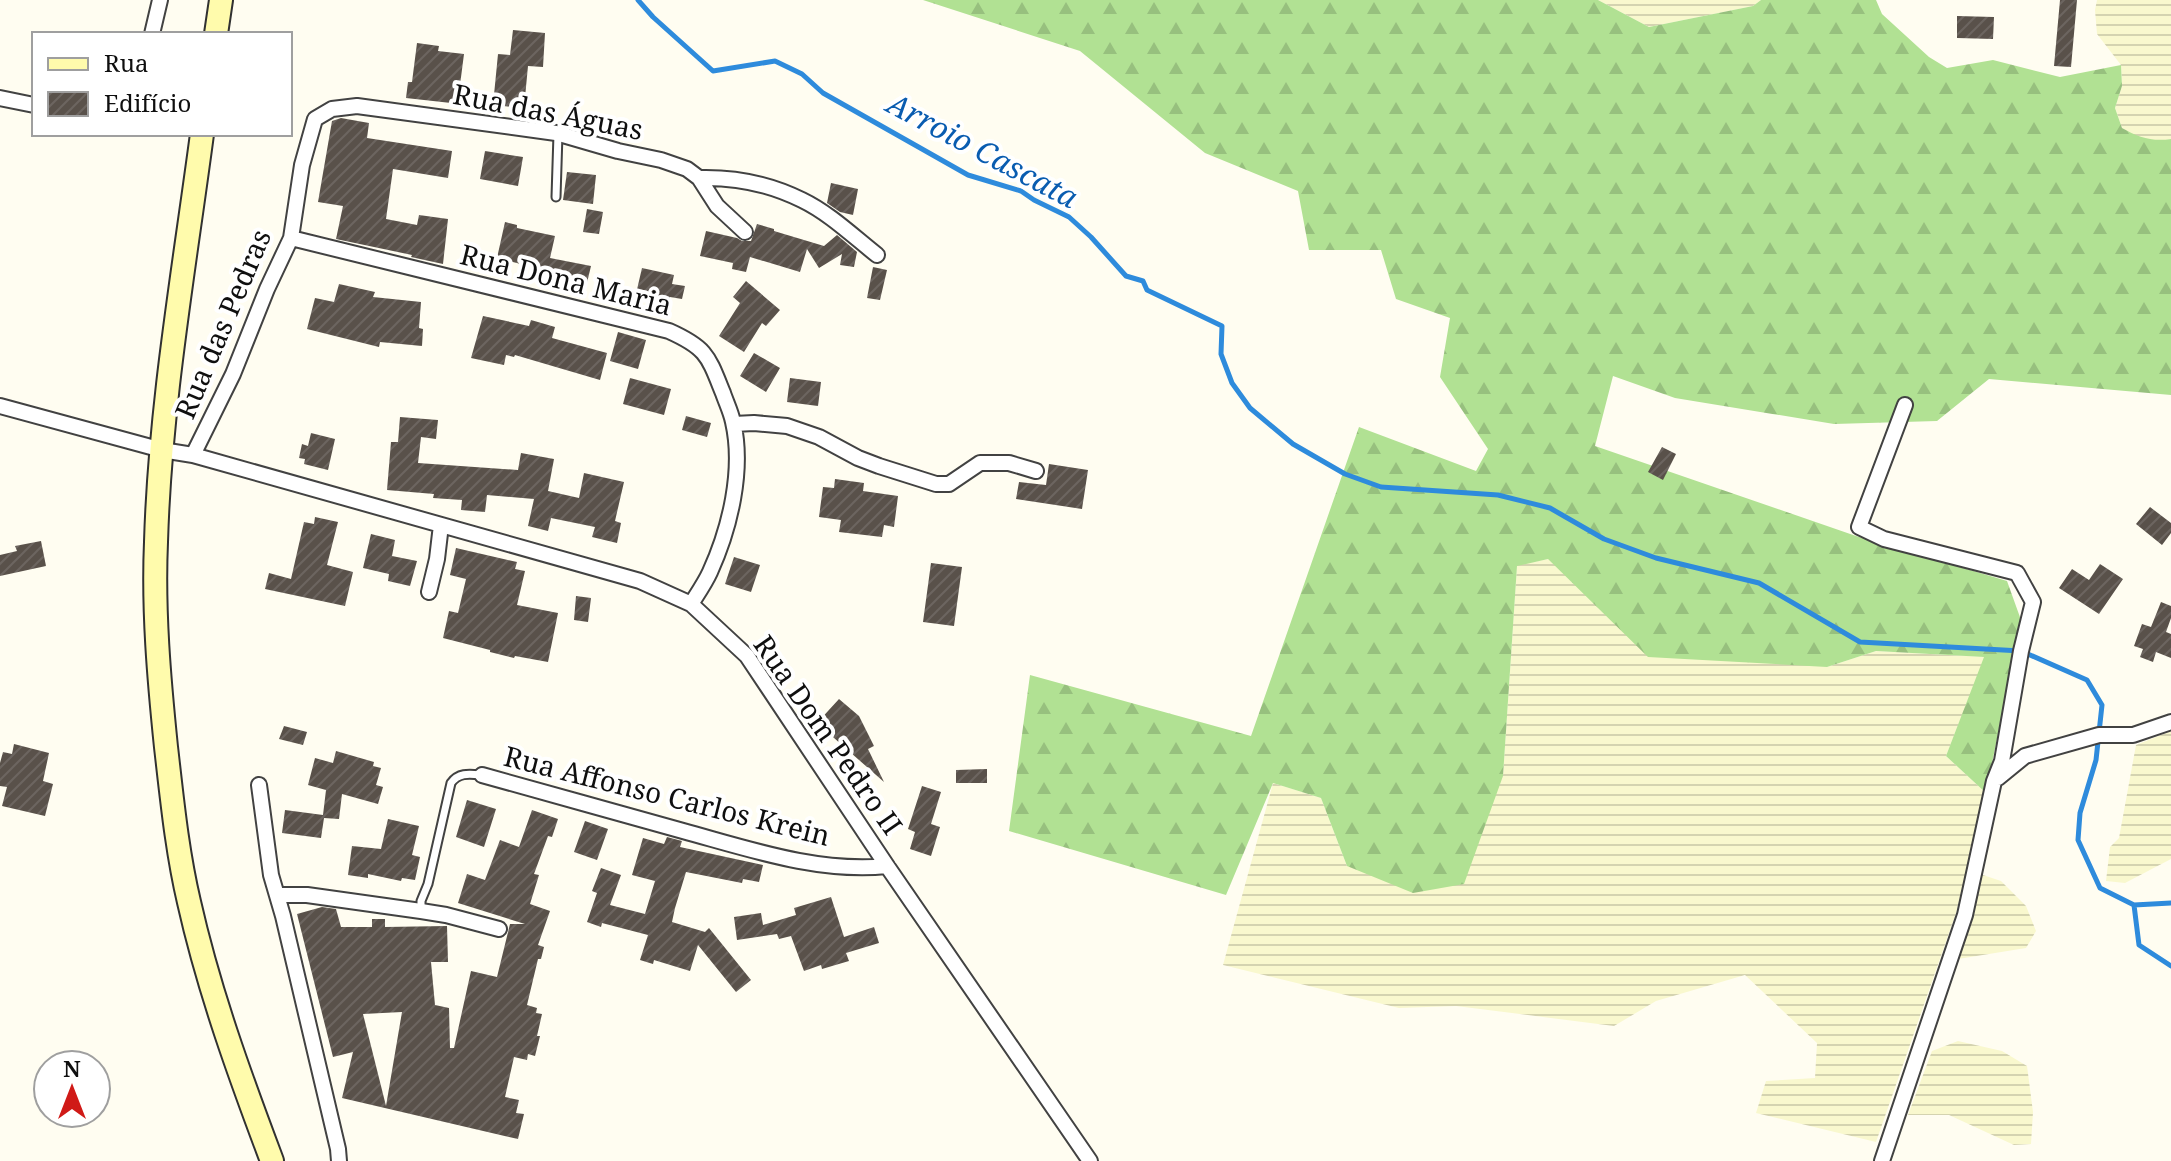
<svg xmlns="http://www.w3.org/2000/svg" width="2171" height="1161" font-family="'Noto Serif',serif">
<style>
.farmland{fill:url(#farmland-rules)}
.forest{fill:url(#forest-firs)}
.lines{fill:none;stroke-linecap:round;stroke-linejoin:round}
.stream{stroke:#2e8bdc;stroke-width:5}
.building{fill:url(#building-hatch);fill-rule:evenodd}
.lane-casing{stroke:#424242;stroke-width:11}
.street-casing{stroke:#424242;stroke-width:18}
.secondary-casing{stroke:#313131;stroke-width:26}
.lane{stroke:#fff;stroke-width:7}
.street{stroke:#fff;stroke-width:14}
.secondary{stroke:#fffbac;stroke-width:22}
.labels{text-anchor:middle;stroke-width:8;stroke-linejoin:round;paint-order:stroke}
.street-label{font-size:28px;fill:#0f0f0f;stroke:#fff}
.water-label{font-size:30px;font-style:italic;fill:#095cb0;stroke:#fff}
</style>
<defs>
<pattern id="farmland-rules" width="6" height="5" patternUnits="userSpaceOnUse" patternTransform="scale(2)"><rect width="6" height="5" fill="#f9f8ce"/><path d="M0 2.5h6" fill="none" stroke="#d4d3b0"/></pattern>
<pattern id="forest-firs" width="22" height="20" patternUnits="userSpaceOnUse" patternTransform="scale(2)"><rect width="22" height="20" fill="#b1e193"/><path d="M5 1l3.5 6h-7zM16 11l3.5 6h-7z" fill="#97c07e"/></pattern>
<pattern id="building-hatch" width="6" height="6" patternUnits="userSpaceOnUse" patternTransform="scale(2)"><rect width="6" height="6" fill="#59514a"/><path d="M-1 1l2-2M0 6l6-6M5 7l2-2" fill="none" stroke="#6c6560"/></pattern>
</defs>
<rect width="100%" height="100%" fill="#fffdf1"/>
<!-- farmland -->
<path class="farmland" d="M1598,0H1761L1753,6L1649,27Z
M2097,0H2171V139L2162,141L2139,138L2122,128L2115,108L2122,86L2121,65L2097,34L2095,10Z
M1548,559L1827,667L1876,651L1985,657L1946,756L1986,793L1956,913L1876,1142L1756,1113L1766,1081L1815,1078L1817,1043L1745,975L1656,1001L1614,1026L1456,1006L1399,1008L1223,965L1273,783L1321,798L1347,866L1503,776L1517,565Z
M2171,731V859L2125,883L2106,881L2110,847L2119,838L2136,745Z
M1980,874L2001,881L2026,906L2036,931L2026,948L1958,959Z
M1958,1041L2002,1051L2027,1066L2033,1112L2031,1144L2014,1145L1949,1115H1908L1932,1051Z"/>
<!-- forest -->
<path class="forest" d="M923,0H1598L1649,27L1753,6L1761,0H1876L1882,14L1929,57L1947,68L1993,60L2060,77L2121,65L2122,86L2115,108L2122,128C2138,137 2152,142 2171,139V395L1989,379L1937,421L1834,424L1675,398L1613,376L1595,446L1856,536L2007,581L2021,620L1986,793L1946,756L1984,657L1876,651L1827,667L1648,657L1548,559L1517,566L1503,776L1464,884L1413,893L1347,866L1321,798L1273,783L1226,895L1009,831L1030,675L1251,736L1359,427L1476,471L1488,449L1440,377L1450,318L1396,299L1381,250H1309L1298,191L1205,153L1080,51Z"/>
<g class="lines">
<!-- stream -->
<path class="stream" d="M638,0L653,17L713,71L775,61L802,74L823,93L968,175L1021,191L1034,200L1069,217L1091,237L1126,276L1143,281L1147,290L1222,326L1221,354L1232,383L1250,408L1293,444L1345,474L1381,487L1498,495L1550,508L1604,539L1656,558L1759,583L1860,642L2021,651L2087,680L2102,705L2096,760L2080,813L2078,840L2100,888L2134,905
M2171,903L2134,905L2139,945L2171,966"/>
</g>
<!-- building -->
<path class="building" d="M2060,0H2077L2071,67L2054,66Z
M1957,16L1994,17L1993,39L1957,38Z
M513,30L545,33L543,67L528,66L524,108L493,105L498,54L510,55Z
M417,43L439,46L438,51L464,54L460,85H462L460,104L406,98L408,82H412Z
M341,118L369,123L367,138L452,151L448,178L393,169L386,219L417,225L419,215L448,219L443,264L411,257L412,255L336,239L343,206L318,202L332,121Z
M485,151L523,157L518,186L480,179Z
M567,172L596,175L593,204L563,200Z
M831,183L858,189L853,215L840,212L827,203Z
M587,209L603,212L599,234L583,232Z
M505,222L517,225V228L555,236L550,258L591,266L586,287L573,284L572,290L550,285L551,280L543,278L544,270L497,258Z
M757,224L774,229V231L824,246L837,235L857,252L854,267L840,265L842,254L819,268L807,249L800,272L750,257L746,272L732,269L733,263L700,256L706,231L737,238L742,241H751Z
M873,267L887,270L880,300L867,298Z
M642,268L674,275L672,284L685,286L682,299L670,297L668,305L635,298Z
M746,281L780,310L766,326L762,323L744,352L719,336L740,303L733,297Z
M339,284L375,292L373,297L421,302L419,328L423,329L422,346L380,342L379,347L307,329L315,298L334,302Z
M483,316L529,326L531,320L555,327L552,338L607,353L600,380L515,355L514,357L506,355L504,365L471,358Z
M618,332L646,340L638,369L610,361Z
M754,353L780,368L766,392L740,376Z
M630,378L671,389L664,415L623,404Z
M790,378L821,382L818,406L787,402Z
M686,416L711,423L707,437L682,430Z
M400,417L438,420L436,439L421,437L418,463L518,470L521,453L554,459L548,491L579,498L584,473L624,482L615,521L621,523L617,543L592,537L595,527L551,518L548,531L528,526L534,499L487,495L485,512L461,510L462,500L433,498L434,494L387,490L391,442H398Z
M311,433L335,439L328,470L304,464L305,459L299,458L302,444L308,446Z
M1662,447L1676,454L1663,480L1648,472Z
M1049,464L1088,470L1082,509L1016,499L1019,482L1046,485Z
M835,479L864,483L863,491L898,496L894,527L884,525L882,537L839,532L841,520L819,517L823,487L834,488Z
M2150,507L2171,523V533L2162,545L2136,524Z
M315,517L338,522L327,565L353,572L345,606L265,589L269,573L291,579L304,522L314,524Z
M371,534L395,540L392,556L417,561L410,586L388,581L389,574L363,568Z
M41,541L46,566L0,576V555L17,551L15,546Z
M456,548L517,562L515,569L525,571L517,605L558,613L548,662L515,656L514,658L490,652V650L443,638L449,611L458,613L466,579L450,575Z
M734,557L760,565L751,592L725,584Z
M931,563L962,567L954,626L923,622Z
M2100,564L2123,579L2099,614L2059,588L2072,569L2089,580Z
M576,596L591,598L588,622L574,620Z
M2161,602L2171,606V618L2166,632L2171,634V658L2156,652L2153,662L2140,657L2143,649L2134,646L2142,624L2151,627Z
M839,699L859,716L874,746L868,749L884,782L817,723Z
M284,726L307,732L303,745L279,739Z
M14,744L49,753L43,781L53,784L45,816L2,806L7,787L0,786V763L3,752L12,754Z
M336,751L374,762L373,766L381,768L376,785L383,787L378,804L342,794L339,819L324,818L321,838L282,833L285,810L323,815L326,790L308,785L315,758L333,763Z
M987,769V783H956V770Z
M922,786L941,792L931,824L940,827L931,856L910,849L915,832L908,829Z
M467,800L496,809L484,847L456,837Z
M532,810L558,819L552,837L548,836L534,874L539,875L530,904L550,911L538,945L544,947L541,959H538L527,1005L537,1008L536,1013L542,1014L537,1036H540L535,1056L528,1054L527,1060L514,1057L505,1097L519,1100L516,1113L524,1114L518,1139L342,1098L353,1052L333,1057L297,914L322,907L336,909L341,927H372V919H385V927L447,926L448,962H431L435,1005L449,1008L450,1048H454L471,971L497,977L510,924H525L458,903L467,874L485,880L500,840L519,847ZM402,1012L386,1106L363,1014Z
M388,819L419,826L412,855L420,857L415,880L402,878L401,881L368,874V878L348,875L352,846L381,849Z
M585,821L608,829L597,860L574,852Z
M667,837L682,841L680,847L763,865L759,882L743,879L742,883L686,872L675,908L672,922L705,932L709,928L751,980L736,992L698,945L690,971L654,960L653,964L640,960L648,935L602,923L601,927L587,922L597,893L592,891L601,868L621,875L610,905L645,914L655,881L632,875L643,838L664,844Z
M831,897L844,937L874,927L879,943L846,953L849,961L822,969L821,965L804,971L791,936L779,939L777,934L737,940L734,917L761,913L763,925L796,915L794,908Z"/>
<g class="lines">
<!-- lane casing -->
<g class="lane-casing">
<path id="lane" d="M556,197L558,134
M421,910V901L428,884L451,783C459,772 470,774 482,775"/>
</g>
<!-- street casing -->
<g class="street-casing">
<path id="street" d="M152,34L160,0
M0,98L34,105
M699,178C734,177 770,184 802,200C829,213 853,236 877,255
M291,238L669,331C707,348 708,356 723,393C726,402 731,412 733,422C744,470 730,528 710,572C705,583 698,593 691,604
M0,406L162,450L193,455L640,581L691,604L747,656L887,866L1090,1161
M734,424L754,423L787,426L819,437L858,458L879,466L936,484H949L980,463H1009L1036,471
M193,455L233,374L267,289L291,238L302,165L315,119L332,109L357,106L556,133L618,151L661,160L687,169L699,178L717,206L745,232
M429,592L437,559L441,525
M482,775C549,794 616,812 683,831C749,849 818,873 887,866
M1998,778L2025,756L2099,735H2133L2171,722
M259,785L271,875L283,916L338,1149L339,1161
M278,895H307L421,911L446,915L499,929
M1882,1161L1965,915L1994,781L2002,761L2021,651L2033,602L2017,573L1884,539L1859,527L1905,405"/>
</g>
<!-- secondary casing -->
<g class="secondary-casing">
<path id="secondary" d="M216,34L221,0
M202,134C184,270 160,405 156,542C153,610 159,679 166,747C172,799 177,851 189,902C209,991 240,1076 272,1161"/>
</g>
<!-- lane -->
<use href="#lane" class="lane"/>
<!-- street -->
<use href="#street" class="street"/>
<!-- secondary -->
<use href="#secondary" class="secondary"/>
</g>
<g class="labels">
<!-- street labels -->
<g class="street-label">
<text transform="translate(548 112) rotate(11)" y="10">Rua das Águas</text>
<text transform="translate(566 280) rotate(14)" y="10">Rua Dona Maria</text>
<text transform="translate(223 324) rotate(-67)" y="10">Rua das Pedras</text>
<text transform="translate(828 735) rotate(55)" y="10">Rua Dom Pedro II</text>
<text transform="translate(667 796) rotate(14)" y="10">Rua Affonso Carlos Krein</text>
</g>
<!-- water labels -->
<g class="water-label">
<text transform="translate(982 151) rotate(28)" y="10">Arroio Cascata</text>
</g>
</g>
<!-- legend -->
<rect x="32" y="32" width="260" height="104" fill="#ffffff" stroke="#9f9f9f" stroke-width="2"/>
<rect x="48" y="58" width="40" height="12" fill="#fffbac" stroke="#9f9f9f" stroke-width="2"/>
<text x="104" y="72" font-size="24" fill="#0f0f0f">Rua</text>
<rect x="48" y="92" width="40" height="24" fill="url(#building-hatch)" stroke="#9f9f9f" stroke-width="2"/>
<text x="104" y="112" font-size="24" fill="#0f0f0f">Edifício</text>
<!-- north arrow -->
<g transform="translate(72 1089)"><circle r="38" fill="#ffffff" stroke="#9f9f9f" stroke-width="2"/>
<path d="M0-6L14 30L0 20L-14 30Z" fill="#d01a17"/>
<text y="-12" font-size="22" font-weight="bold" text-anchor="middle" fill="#0f0f0f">N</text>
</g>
</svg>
